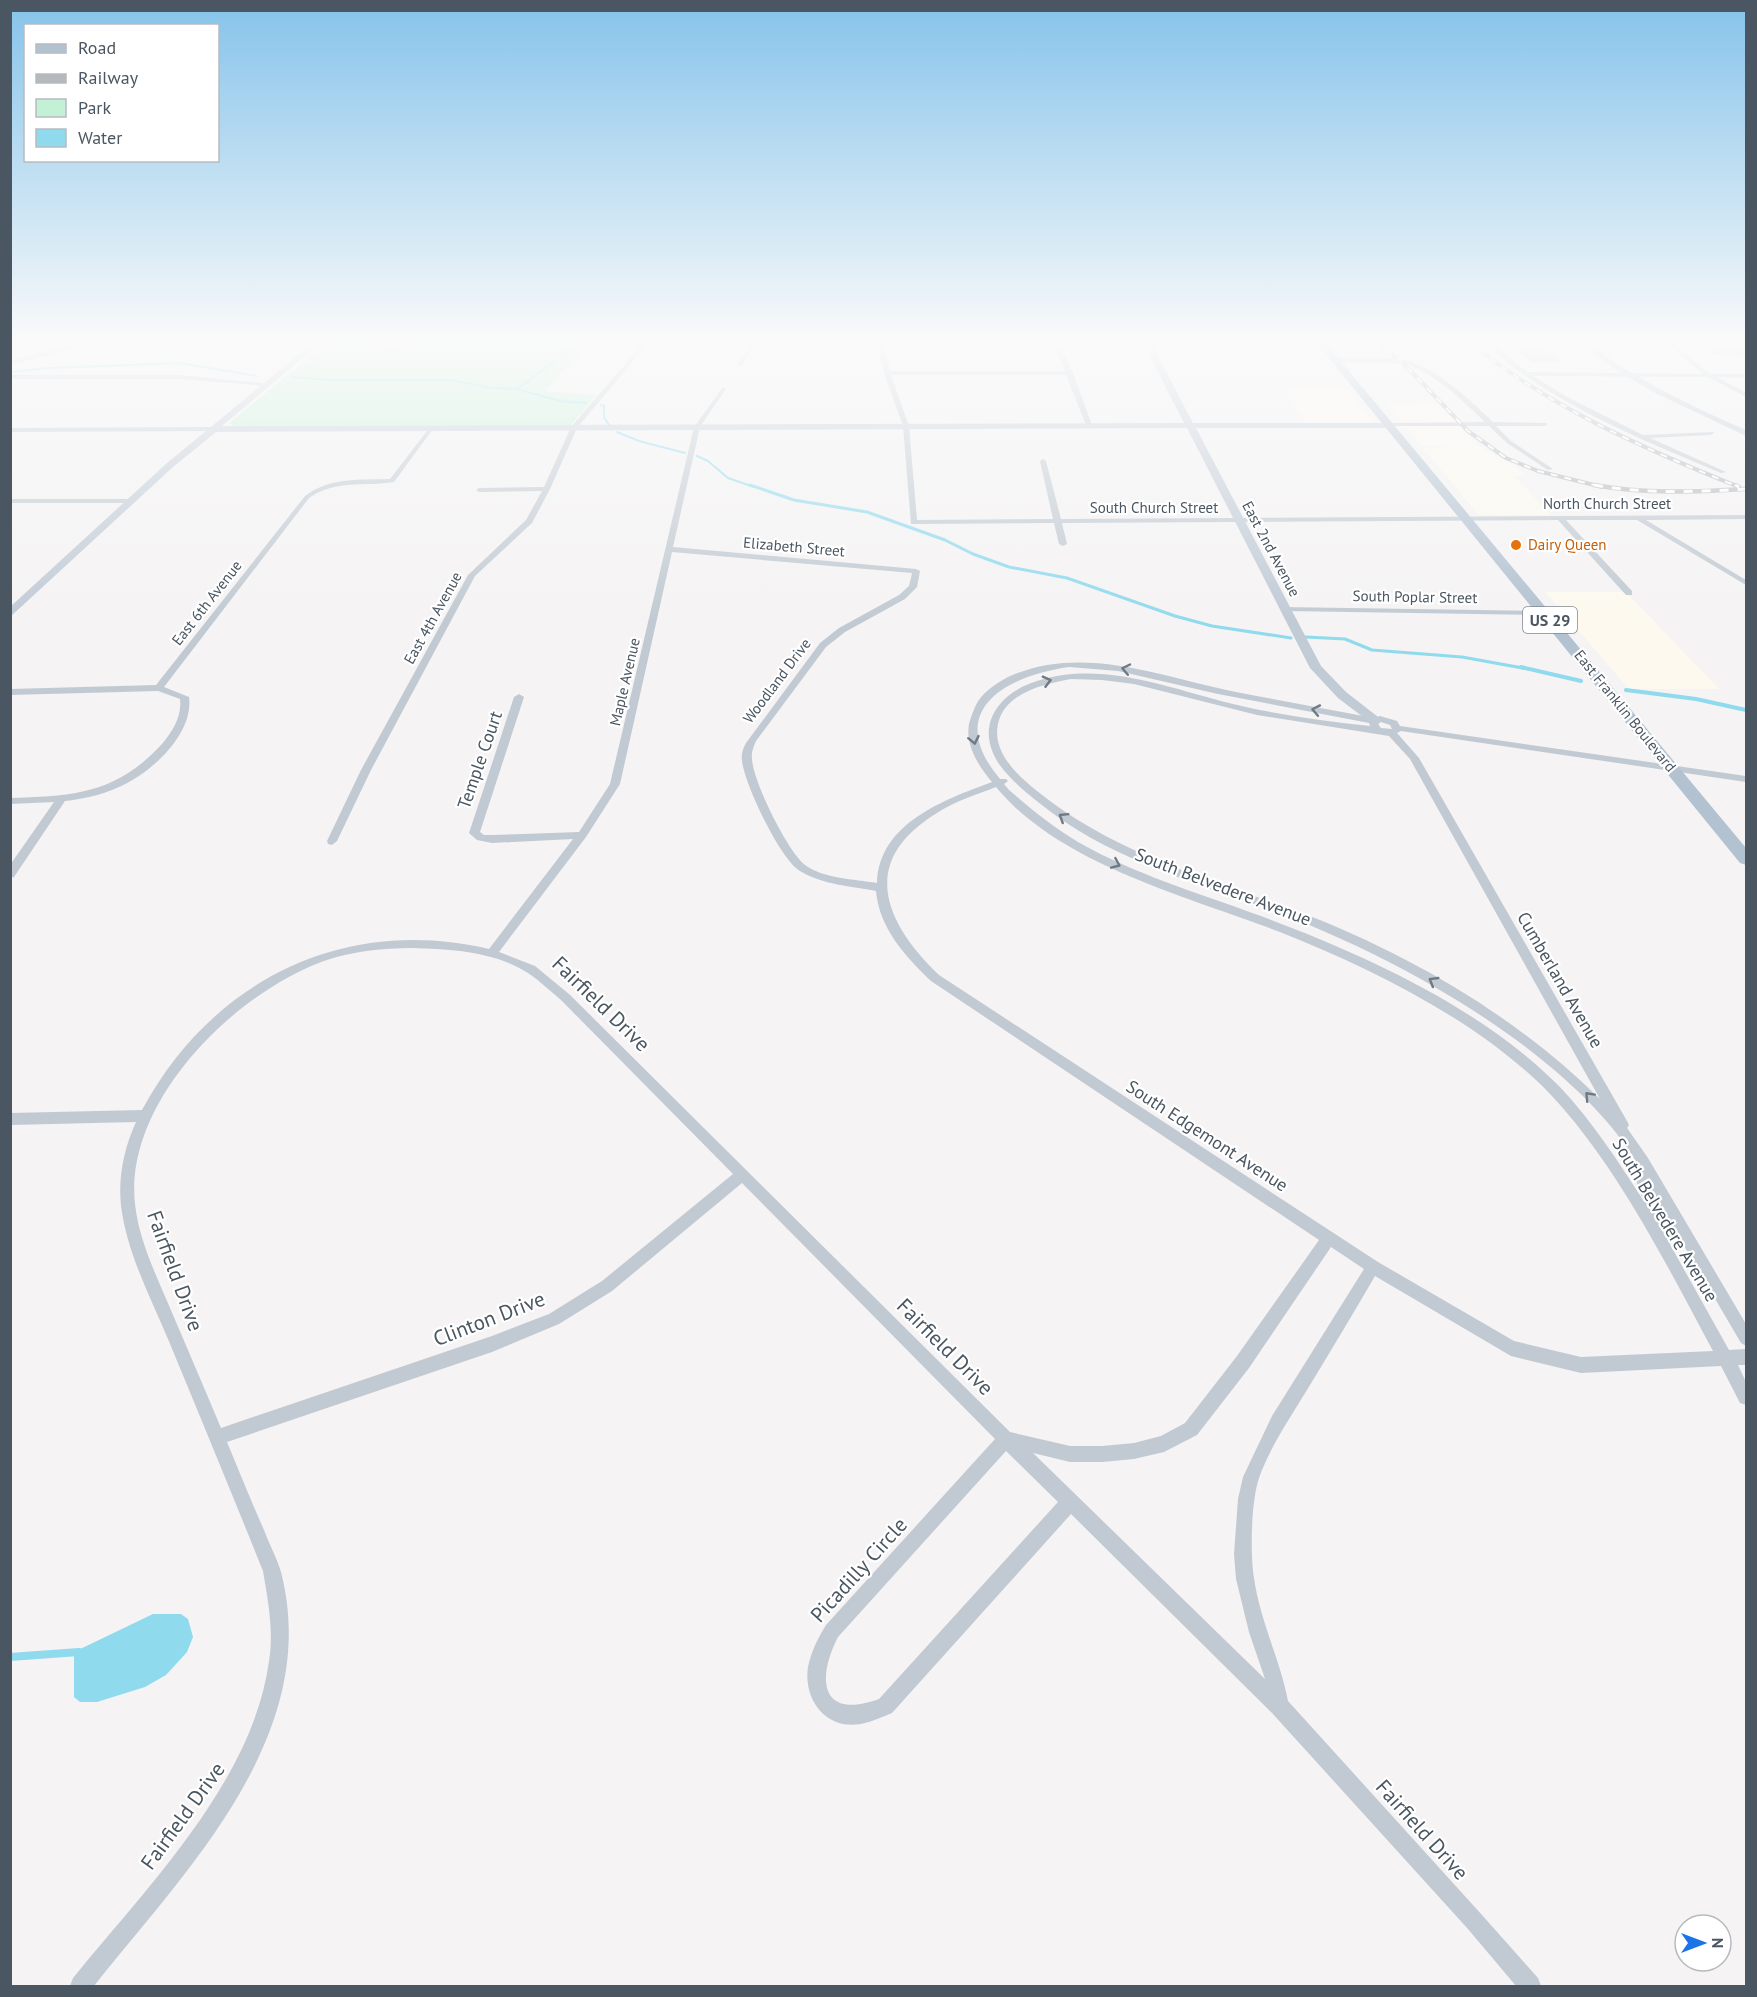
<svg xmlns="http://www.w3.org/2000/svg" width="1757" height="1997" font-family="'PT Sans',sans-serif">
<style>
.commercial{fill:#fdf9ef}
.green{fill:#c3f1d5}
.water{fill:#90daee}
.lines{fill:none;stroke-linecap:round;stroke-linejoin:round}
.stream-far3{stroke:#90daee;stroke-width:2}
.stream-far2{stroke:#90daee;stroke-width:3}
.stream-far1{stroke:#90daee;stroke-width:4}
.stream{stroke:#90daee;stroke-width:8}
.building{fill:#cdcfd5}
.street{fill:#c1cad2;fill-rule:evenodd}
.secondary{fill:#c1cbd6;fill-rule:evenodd}
.primary{fill:#b3c2d1;fill-rule:evenodd}
.rail-far1-casing{stroke:#b5b8bd;stroke-width:4}
.rail-casing{stroke:#b5b8bd;stroke-width:4.5}
.rail-far1{stroke:#fff;stroke-width:2;stroke-dasharray:7;stroke-linecap:butt}
.rail{stroke:#fff;stroke-width:3;stroke-dasharray:9;stroke-linecap:butt}
.oneway{stroke:#6e7983}
.food-dot{fill:#e8710a;stroke:#fff;stroke-width:2}
.labels{text-anchor:middle;stroke-width:4.5;stroke-linejoin:round;paint-order:stroke}
.far-street-label{font-size:15px;fill:#4a5661;stroke:#fff}
.far-food-label{font-size:15px;fill:#c56008;stroke:#fff;text-anchor:start}
.shield{fill:#fff;stroke:#808990;stroke-width:1.5}
.shield-label{font-size:16px;font-weight:bold;fill:#4a5661}
.street-label{font-size:18px;fill:#4a5661;stroke:#fff}
.near-street-label{font-size:21px;fill:#4a5661;stroke:#fff}
</style>
<rect width="100%" height="100%" fill="#f5f3f3"/>
<!-- commercial -->
<path class="commercial" d="M1283,389H1347L1373,422H1305Z
M1440,404L1480,447L1514,465L1524,475L1514,476L1551,515H1479L1423,448L1466,446H1422L1387,405Z
M1545,592H1626L1719,689H1629Z"/>
<!-- green -->
<path class="green" d="M330,341H593L544,391L596,395L571,425L234,426L229,423Z"/>
<!-- water -->
<path class="water" d="M153,1614H181L188,1619L193,1637L187,1652L166,1675L145,1687L97,1702H80L74,1697V1652Z"/>
<g class="lines">
<!-- stream-far3 -->
<path class="stream-far3" d="M10,372L49,368L180,363L257,376
M292,377L329,380H451L492,388L517,389L560,401L585,403
M517,389L583,341
M601,405L604,406V417L609,425
M617,432L639,441L685,453
M697,456L708,461L728,478L754,487"/>
<!-- stream-far2 -->
<path class="stream-far2" d="M750,485L794,500L867,512L945,540L973,554L1009,567L1067,578L1175,616L1212,626L1291,638
M1306,637L1345,639L1372,650L1462,657L1528,669"/>
<!-- stream-far1 -->
<path class="stream-far1" d="M1521,667L1581,681
M1626,690L1696,699L1746,710"/>
<!-- stream -->
<path class="stream" d="M10,1657L79,1652"/>
</g>
<!-- building -->
<path class="building" d="M1516,350H1547L1563,362H1532Z"/>
<g class="lines">
<!-- street -->
<path class="street" d="M91,341H102L10,365V361Z
M219,341H224L219,348H215Z
M645,341H650L577,428L550,489L532,523L475,576L371,770L337,841L332,845L328,844L327,841L361,770L468,575L526,520L542,491L479,492L476,490L479,488L544,487L571,427Z
M752,341H757L741,366H737Z
M877,341H883L890,371H1065L1057,351L1062,350L1073,373L1092,425L1089,427L1086,425L1066,375H891L909,426L917,520L1053,519L1040,461L1043,459L1046,461L1061,519L1746,515V519L1646,520L1746,580V585L1637,520H1566L1632,591V595H1626L1558,520L1062,523L1067,544L1063,546L1059,544L1054,523L911,524L903,426L884,373Z
M1482,341H1488L1528,372L1703,374L1664,341H1670L1710,374H1746V378L1717,377L1746,393V397L1708,377L1533,376L1569,398L1643,435L1713,432L1714,433L1711,435L1650,438L1726,472L1721,473C1638,438 1549,403 1482,341Z
M1710,351H1746V355L1708,354Z
M1335,358C1356,359 1380,356 1401,359C1434,365 1469,399 1493,422L1547,423V425L1545,426H1496L1511,441L1553,469L1548,470L1507,443L1489,426H1387V424L1389,423L1485,422C1465,403 1427,365 1398,363C1377,361 1355,364 1333,361Z
M10,375H179L271,384L268,386L179,379H10Z
M723,387L726,389L700,427L673,547L916,569L920,571L917,587L905,599L845,632L826,647L756,741C754,746 751,752 752,758C752,780 788,852 805,865C825,879 853,879 877,883C879,823 944,800 992,782C979,767 965,745 969,724C970,719 973,712 975,707C981,693 995,684 1008,677C1082,643 1162,677 1236,692C1282,701 1328,709 1374,718L1380,716L1397,721L1400,726L1746,776V782L1401,731L1397,733L1419,758L1627,1121L1629,1125L1627,1128L1648,1158L1746,1324V1346L1741,1343L1656,1198L1669,1234L1667,1239L1729,1350L1746,1349V1365H1738L1746,1382V1405L1740,1403L1721,1366L1581,1373L1511,1356L1375,1276C1353,1314 1330,1352 1307,1390C1290,1418 1270,1447 1259,1478C1251,1502 1250,1553 1254,1578C1260,1621 1280,1659 1288,1701L1482,1915L1538,1978L1541,1986H1516L1468,1929L1272,1713L1071,1514L892,1713C882,1717 871,1722 861,1724C827,1730 803,1701 808,1667C811,1652 818,1638 826,1625L995,1439L742,1183L612,1291L559,1324L492,1352L227,1442C239,1471 251,1501 264,1530C269,1544 277,1558 281,1572C323,1735 186,1870 94,1986H70L73,1978C147,1887 253,1781 269,1661C274,1631 268,1601 263,1571C232,1494 200,1416 168,1339C150,1296 127,1253 121,1206C118,1177 124,1148 136,1122L10,1125V1113L142,1110C212,980 344,915 489,949L573,839L492,843L477,840L469,833L514,697L519,694L524,697L480,832L484,835H492L579,832L610,784L694,427ZM672,552L912,573L909,586L899,595L839,628L820,643L746,743C743,748 741,754 742,761C745,785 780,859 800,871C823,885 851,886 876,891C879,928 906,957 931,981L1319,1240L1237,1356L1185,1423L1161,1436L1134,1443L1102,1446H1070L1010,1432L569,994L535,966L499,952L586,837L620,784ZM1069,667L1118,671L1218,694L1369,723L1370,726C1324,721 1278,715 1233,704C1180,691 1127,670 1072,674C1048,676 1017,684 1001,703C984,722 986,744 999,764C1010,779 1024,791 1038,802C1116,866 1216,887 1307,924C1352,943 1396,964 1438,989C1506,1028 1592,1091 1634,1158L1630,1163L1643,1200C1618,1161 1592,1121 1560,1087C1481,1007 1363,954 1258,915C1198,893 1134,874 1078,842C1053,827 1031,809 1009,790L1004,784L1008,781L1006,779H1000C943,711 1005,676 1069,667ZM1071,679L1102,680L1134,684L1257,715L1389,736L1410,759L1600,1099C1543,1043 1477,997 1406,960C1370,941 1332,924 1294,910C1203,877 1114,853 1037,791C1017,775 992,752 998,724C1005,692 1045,684 1071,679ZM1381,722L1390,725L1392,729L1381,728L1378,724ZM996,787C1060,865 1189,897 1280,932C1373,969 1481,1022 1551,1095C1616,1164 1668,1267 1713,1351L1581,1357L1514,1341L1378,1262L939,975C884,922 858,861 937,813C955,801 976,795 996,787ZM413,948C451,949 496,952 528,973C540,981 550,991 561,1000L733,1174L602,1281L549,1314L492,1336L221,1428C205,1390 189,1352 173,1315C158,1279 139,1242 135,1204C124,1101 235,993 324,961C353,951 383,948 413,948ZM1331,1247L1364,1269L1272,1416L1243,1477L1238,1499L1234,1554L1236,1579L1249,1632L1265,1679L1033,1453L1070,1462H1102L1134,1459L1164,1452L1197,1435L1249,1368ZM1006,1451L1058,1502L879,1699C821,1720 816,1680 838,1637Z
M430,427L433,429L394,482C364,487 336,479 309,498L164,687L189,697C194,734 150,774 119,787C102,795 83,799 65,801L14,877L10,878V865L54,802L10,804V798C74,796 116,794 162,744C173,731 182,716 180,699L158,691L10,695V689L156,685L305,496C330,477 360,480 390,479Z
M10,428L212,427L215,429L212,431L10,432Z
M10,499H132L136,501L132,503H10Z
M1283,607L1544,611L1548,613L1544,615L1286,611H1283Z"/>
<!-- secondary -->
<path class="secondary" d="M315,341H323L222,426L1184,423L1142,341H1150L1193,423H1392V427L1389,428H1196L1321,666L1346,692L1382,720L1376,724L1371,723L1338,698L1310,668L1187,428L216,432L173,467L10,617V607L167,463Z
M1577,341C1591,341 1601,353 1613,361C1655,389 1700,410 1746,430V436L1657,394L1616,370Z"/>
<!-- primary -->
<path class="primary" d="M1315,341H1324L1746,848V865L1740,863Z"/>
<!-- rail-far1 casing -->
<g class="rail-far1-casing">
<path id="rail-far1" d="M356,341C381,350 401,352 425,341
M1375,341L1404,364L1468,431L1506,458L1538,471L1602,487
M1468,341C1549,407 1642,448 1739,487"/>
</g>
<!-- rail casing -->
<g class="rail-casing">
<path id="rail" d="M1594,485C1644,494 1695,492 1746,489
M1735,485L1739,487"/>
</g>
<!-- rail-far1 -->
<use href="#rail-far1" class="rail-far1"/>
<!-- rail -->
<use href="#rail" class="rail"/>
</g>
<!-- one-way arrows -->
<defs><path id="oneway-chevron" d="M-2-3.5L2.5 0L-2 3.5" fill="none" stroke-width="1.6" stroke-linecap="round" stroke-linejoin="round" transform="scale(1.5)"/></defs>
<g class="oneway">
<use href="#oneway-chevron" transform="translate(1126 669) rotate(-168)"/>
<use href="#oneway-chevron" transform="translate(1047 681) rotate(-15)"/>
<use href="#oneway-chevron" transform="translate(1316 710) rotate(-169)"/>
<use href="#oneway-chevron" transform="translate(974 740) rotate(78)"/>
<use href="#oneway-chevron" transform="translate(1063 817) rotate(-148)"/>
<use href="#oneway-chevron" transform="translate(1116 864) rotate(23)"/>
<use href="#oneway-chevron" transform="translate(1433 981) rotate(-149)"/>
<use href="#oneway-chevron" transform="translate(1589 1096) rotate(-133)"/>
</g>
<!-- sky -->
<linearGradient id="sky" x2="0" y2="1"><stop stop-color="#85c3ea"/><stop offset="0.55" stop-color="#fafafa"/><stop offset="1" stop-color="#fafafa" stop-opacity="0"/></linearGradient>
<rect width="1757" height="621" fill="url(#sky)"/>
<!-- markers -->
<circle class="food-dot" cx="1516" cy="545" r="6"/>
<g class="labels">
<!-- far-street labels -->
<g class="far-street-label">
<text x="1607" y="509">North Church Street</text>
<text x="1154" y="513">South Church Street</text>
<text transform="translate(794 547) rotate(5)" y="5">Elizabeth Street</text>
<text transform="translate(1271 549) rotate(62)" y="5">East 2nd Avenue</text>
<text transform="translate(1415 597) rotate(1)" y="5">South Poplar Street</text>
<text transform="translate(207 603) rotate(-52)" y="5">East 6th Avenue</text>
<text transform="translate(433 618) rotate(-61)" y="5">East 4th Avenue</text>
<text transform="translate(777 681) rotate(-53)" y="5">Woodland Drive</text>
<text transform="translate(625 682) rotate(-77)" y="5">Maple Avenue</text>
<text transform="translate(1625 711) rotate(51)" y="5">East Franklin Boulevard</text>
</g>
<!-- far-food labels -->
<g class="far-food-label">
<text x="1528" y="550">Dairy Queen</text>
</g>
<!-- shield labels -->
<rect class="shield" x="1523" y="607" width="54" height="26" rx="4.5"/>
<g class="shield-label">
<text x="1550" y="626">US 29</text>
</g>
<!-- street labels -->
<g class="street-label">
<text transform="translate(480 760) rotate(-71)" y="6">Temple Court</text>
<text transform="translate(1223 887) rotate(21)" y="6">South Belvedere Avenue</text>
<text transform="translate(1560 980) rotate(60)" y="6">Cumberland Avenue</text>
<text transform="translate(1207 1136) rotate(33)" y="6">South Edgemont Avenue</text>
<text transform="translate(1665 1220) rotate(59)" y="6">South Belvedere Avenue</text>
</g>
<!-- near-street labels -->
<g class="near-street-label">
<text transform="translate(601 1004) rotate(44)" y="7">Fairfield Drive</text>
<text transform="translate(175 1271) rotate(70)" y="7">Fairfield Drive</text>
<text transform="translate(489 1319) rotate(-21)" y="7">Clinton Drive</text>
<text transform="translate(945 1347) rotate(45)" y="7">Fairfield Drive</text>
<text transform="translate(859 1570) rotate(-48)" y="7">Picadilly Circle</text>
<text transform="translate(183 1816) rotate(-54)" y="7">Fairfield Drive</text>
<text transform="translate(1422 1830) rotate(48)" y="7">Fairfield Drive</text>
</g>
</g>
<!-- border -->
<rect width="1757" height="1997" fill="none" stroke="#4a5661" stroke-width="24"/>
<!-- legend -->
<rect x="24" y="24" width="195" height="138" fill="#ffffff" stroke="#b7bbc0" stroke-width="1.5"/>
<rect x="36" y="44" width="30" height="9" fill="#b3c2d1" stroke="#b7bbc0" stroke-width="1.5"/>
<text x="78" y="54" font-size="18" fill="#4a5661">Road</text>
<rect x="36" y="74" width="30" height="9" fill="#b5b8bd" stroke="#b7bbc0" stroke-width="1.5"/>
<text x="78" y="84" font-size="18" fill="#4a5661">Railway</text>
<rect x="36" y="99" width="30" height="18" fill="#c3f1d5" stroke="#b7bbc0" stroke-width="1.5"/>
<text x="78" y="114" font-size="18" fill="#4a5661">Park</text>
<rect x="36" y="129" width="30" height="18" fill="#90daee" stroke="#b7bbc0" stroke-width="1.5"/>
<text x="78" y="144" font-size="18" fill="#4a5661">Water</text>
<!-- north arrow -->
<g transform="translate(1703 1943) rotate(90)"><circle r="28" fill="#ffffff" stroke="#b7bbc0" stroke-width="1.5"/>
<path d="M0-4.5L10 22L0 15L-10 22Z" fill="#1a73e8"/>
<text y="-9" font-size="16" font-weight="bold" text-anchor="middle" fill="#4a5661">N</text>
</g>
</svg>
